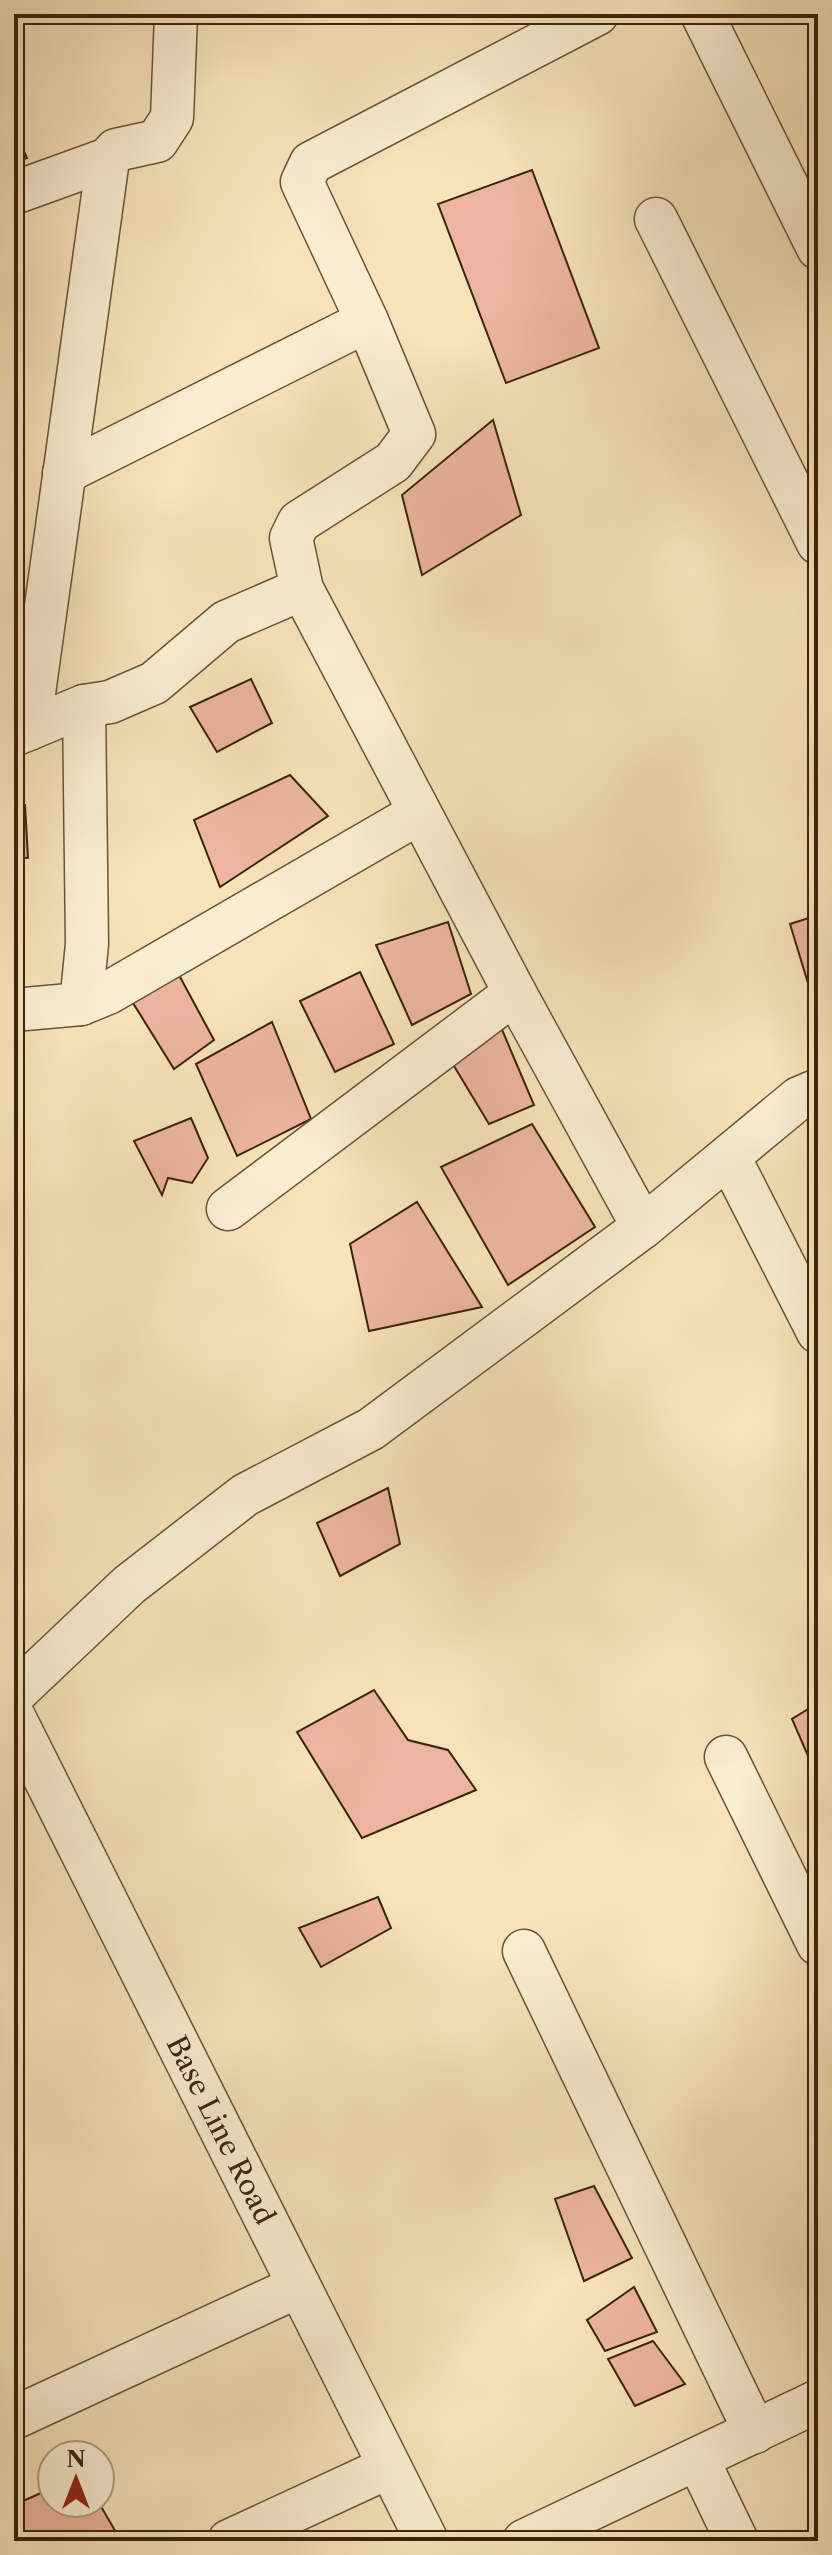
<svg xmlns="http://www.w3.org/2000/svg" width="832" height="2555" font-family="'Libre Caslon Text',serif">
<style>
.building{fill:#edb59f;stroke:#3c230f;stroke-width:2}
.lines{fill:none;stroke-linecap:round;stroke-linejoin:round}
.minor-casing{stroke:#6a533a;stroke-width:45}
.minor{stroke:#f9edd2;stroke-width:42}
.labels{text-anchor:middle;stroke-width:8;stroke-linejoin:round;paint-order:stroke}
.street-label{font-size:28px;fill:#3c230f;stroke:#f9edd2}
</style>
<rect width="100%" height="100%" fill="#f6e3b9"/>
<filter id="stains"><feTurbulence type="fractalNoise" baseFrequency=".0025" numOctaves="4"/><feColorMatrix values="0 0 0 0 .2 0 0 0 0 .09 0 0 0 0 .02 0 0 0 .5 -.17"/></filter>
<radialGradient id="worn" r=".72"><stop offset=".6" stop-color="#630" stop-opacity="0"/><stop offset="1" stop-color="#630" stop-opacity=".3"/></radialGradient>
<!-- building -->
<path class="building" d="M14,130L27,158L14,163Z
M532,170L599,348L506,383L438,204Z
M493,420L521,515L422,575L402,495Z
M251,679L272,723L217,752L190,707Z
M290,775L328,816L220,887L194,820Z
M25,805L28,858L14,857V806Z
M818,915V1016L790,924Z
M448,922L471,994L412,1025L376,945Z
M360,972L394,1044L335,1072L300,1001Z
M179,975L214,1040L174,1069L133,1003Z
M272,1022L311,1119L237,1156L196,1064Z
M500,1025L534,1105L489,1124L451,1061Z
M191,1118L208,1158L192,1183L168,1178L162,1195L134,1141Z
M532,1124L595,1227L508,1285L441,1167Z
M417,1202L482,1307L369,1331L350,1244Z
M388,1488L400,1544L340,1576L317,1523Z
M374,1690L408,1740L448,1750L476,1790L362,1838L297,1732Z
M818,1703V1779L792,1719Z
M378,1897L391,1928L321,1967L299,1928Z
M594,2186L632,2258L584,2281L555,2199Z
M634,2287L657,2332L605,2351L587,2320Z
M653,2341L685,2384L635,2406L608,2359Z
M52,2488V2503H99L121,2541H16L14,2505Z"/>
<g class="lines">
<!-- minor casing -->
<g class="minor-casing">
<g id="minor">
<path d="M597,14L311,163L302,182L367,321L414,434L393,462L299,522L291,538L302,589L515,993L643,1227"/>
<path d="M702,14L818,248"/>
<path d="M14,193L108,159L116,150L157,141L172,118L176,14"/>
<path d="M656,219L818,543"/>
<path d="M64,473L367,321"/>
<path d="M29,729L108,159"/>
<path d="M14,735L84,706L110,702L154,683L226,622L302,589"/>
<path d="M81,1004L87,944L84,706"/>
<path d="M14,1010L81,1004L108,993L419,813"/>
<path d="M729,1157L818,1332"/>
<path d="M228,1209L515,993"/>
<path d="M14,1694L129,1585L245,1495L371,1429L643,1227L799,1098L818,1090"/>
<path id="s1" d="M14,1717L427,2541"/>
<path d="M726,1757L818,1944"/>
<path d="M524,1951L755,2432"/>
<path d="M14,2418L299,2286"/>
<path d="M698,2460L737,2541"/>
<path d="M229,2541L389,2467"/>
<path d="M524,2541L818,2401"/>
</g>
</g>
<!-- minor -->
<use href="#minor" class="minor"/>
</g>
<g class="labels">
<!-- street labels -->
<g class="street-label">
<text dy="10" stroke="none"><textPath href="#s1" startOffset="462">Base Line Road</textPath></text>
</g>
</g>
<!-- margin -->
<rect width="832" height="2555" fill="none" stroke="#f6e3b9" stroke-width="48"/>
<rect x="16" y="16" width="800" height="2523" fill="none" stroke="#3c230f" stroke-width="4"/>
<rect x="24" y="24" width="784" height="2507" fill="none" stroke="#3c230f" stroke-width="2"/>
<!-- north arrow -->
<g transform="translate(76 2479)"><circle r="38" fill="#f9edd2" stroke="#ad9c84" stroke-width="2"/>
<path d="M0-6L14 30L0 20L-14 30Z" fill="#8f2418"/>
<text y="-12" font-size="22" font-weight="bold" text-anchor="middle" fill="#3c230f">N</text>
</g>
<rect width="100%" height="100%" filter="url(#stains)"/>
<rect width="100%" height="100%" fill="url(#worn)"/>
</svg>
